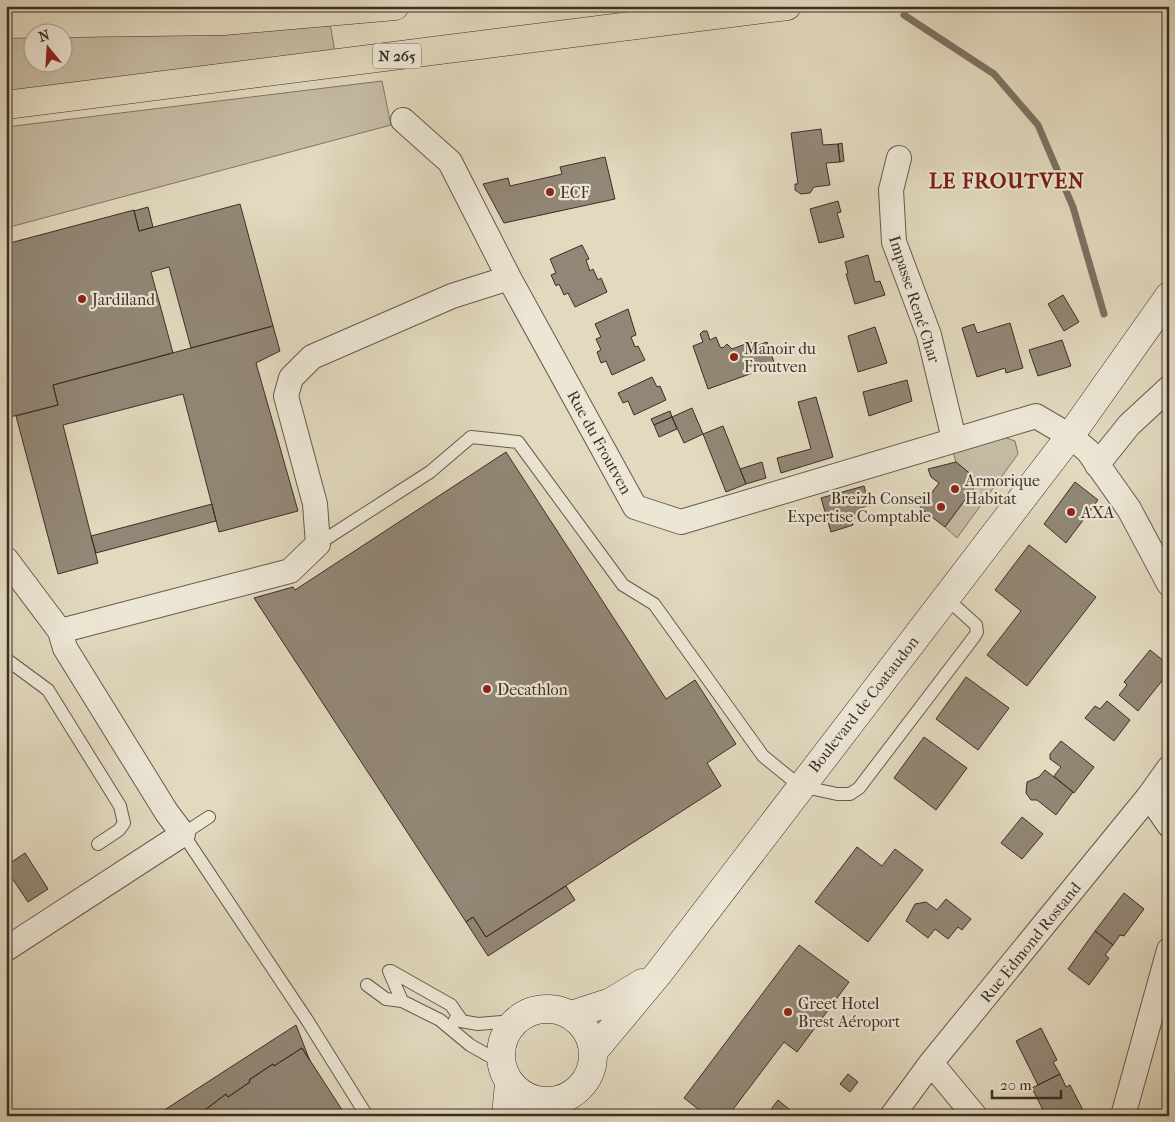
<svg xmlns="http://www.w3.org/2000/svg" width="1175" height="1122" font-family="'IM FELL French Canon',serif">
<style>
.green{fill:#c6bca5;stroke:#807666;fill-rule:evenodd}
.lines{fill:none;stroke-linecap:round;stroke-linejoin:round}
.stream{stroke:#7d7263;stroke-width:7}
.building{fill:#928776;stroke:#3b2f26}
.service-casing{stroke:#655a4c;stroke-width:14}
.minor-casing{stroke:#655a4c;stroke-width:26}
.secondary-casing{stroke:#3b2f26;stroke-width:29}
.trunk-casing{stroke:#3b2f26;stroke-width:29}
.service{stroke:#ece6d5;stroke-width:12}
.minor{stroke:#ece6d5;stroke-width:24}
.secondary{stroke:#ece6d5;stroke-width:28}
.trunk{stroke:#e2d9bf;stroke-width:28}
.poi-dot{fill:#8f2418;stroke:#ece6d5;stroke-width:2}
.labels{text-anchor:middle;stroke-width:4.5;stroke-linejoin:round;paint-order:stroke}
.shield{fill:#ece6d5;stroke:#70665a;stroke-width:1}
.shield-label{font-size:15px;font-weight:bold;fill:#3b2f26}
.poi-label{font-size:16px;fill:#3b2f26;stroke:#ece6d5;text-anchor:start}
.street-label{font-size:16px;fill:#3b2f26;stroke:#ece6d5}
.district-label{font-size:21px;font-weight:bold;letter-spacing:1px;fill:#7a1f14;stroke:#ece6d5}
</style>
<rect width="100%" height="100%" fill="#e2d9bf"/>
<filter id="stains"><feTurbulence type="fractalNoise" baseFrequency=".004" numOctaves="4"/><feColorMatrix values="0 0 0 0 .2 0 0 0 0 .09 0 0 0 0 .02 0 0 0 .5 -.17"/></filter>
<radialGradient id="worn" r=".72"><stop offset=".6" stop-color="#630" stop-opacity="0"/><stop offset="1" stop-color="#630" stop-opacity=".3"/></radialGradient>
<!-- green -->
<path class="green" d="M217,6H395L328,12L337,64L6,105V24L224,21ZM32,32H62V62H32Z
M382,81L391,125L6,228V127Z
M1004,437L1015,441L1018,454L957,538L945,527L979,481L956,462L952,449Z"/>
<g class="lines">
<!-- stream -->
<path class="stream" d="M904,15L994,74L1038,125L1073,207L1104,314"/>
</g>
<!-- building -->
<path class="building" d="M821,129L823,145L838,144L840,162L826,163L830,185L814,187L810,193L801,194L795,190V184H798L791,133Z
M842,143L844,161L840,162L838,144Z
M605,157L615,199L504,223L483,184L508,178L510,186L562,174L560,167Z
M838,201L841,212L837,213L844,237L819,243L810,209Z
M240,204L273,326L191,348L169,267L151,272L173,353L53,385L58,405L6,418V244L134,210L139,231Z
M148,207L153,227L139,231L134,211Z
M582,245L589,259L586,260L590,271L593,269L598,280L601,278L607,292L575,307L568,293L564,295L559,284L556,286L551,275L556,273L550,259Z
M868,255L875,282L880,281L885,295L855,304L846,274L848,273L845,262Z
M1063,295L1079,322L1064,331L1048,304Z
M628,309L636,335L631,337L635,347L638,346L645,360L612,375L606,361L601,363L597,352L601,350L596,339L601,337L595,324Z
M1010,323L1023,368L1006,373L1005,368L977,377L962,328L974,324L977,333Z
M273,326L280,351L256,363L298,511L219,532L183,394L63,425L98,563L58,574L16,416L58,405L53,385Z
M875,327L887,363L858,372L848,336Z
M703,331H707L710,340L716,337L720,347L723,348L727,344L732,349L743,345L747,340L751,342L753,347L767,342L775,365L708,389L693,346L703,342L700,334Z
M1062,340L1071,366L1038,376L1029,350Z
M652,377L657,387L660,386L666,400L634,415L628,401L623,403L618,393Z
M907,380L912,401L869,416L863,392Z
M816,397L833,457L781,473L777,458L811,449L798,402Z
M692,408L703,434L684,443L672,417Z
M670,411L672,417L654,425L651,419Z
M672,417L677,429L659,437L654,425Z
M723,426L746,484L726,492L703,434Z
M506,452L666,699L695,680L736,744L707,763L721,786L486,937L473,917L466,922L254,598L293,587L295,590Z
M762,462L766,478L746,484L740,469Z
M956,462L979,481L945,527L920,508L939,483L931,477L928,469Z
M1075,482L1098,500L1066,543L1044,524Z
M864,486L869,505L858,509L860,517L851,519L853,525L831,532L821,498Z
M212,504L216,521L96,553L91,536Z
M1029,545L1096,597L1027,686L987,655L1021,611L995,590Z
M1150,650L1169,665V672L1138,711L1119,695L1127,685L1124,682Z
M966,677L1009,708L978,750L936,719Z
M1107,701L1130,720L1114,741L1085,718L1095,706L1100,709Z
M924,737L967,768L936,810L894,778Z
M1061,741L1094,767L1074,793L1054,776L1061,767L1050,759V754Z
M1045,770L1073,792L1056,815L1037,800H1031L1026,793L1027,782L1039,777Z
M1022,817L1043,834L1022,859L1001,843Z
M857,847L882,866L895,849L923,870L868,942L815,902Z
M25,853L48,889L28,902L6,869V866Z
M566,886L575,900L488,956L466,922L473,917L486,937Z
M1124,893L1144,909L1124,936L1120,935L1113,945L1095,931Z
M946,899L971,919L962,930L958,927L948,939L935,929L928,938L906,921L915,904L926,902L937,910Z
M1095,931L1113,945L1105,955L1109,958L1089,985L1068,969Z
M799,945L849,982L797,1052L784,1042L728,1116H707L684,1098Z
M296,1025L310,1061L302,1048L274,1066L273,1064L249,1080L250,1082L228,1097L226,1094L197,1116H155Z
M1041,1028L1057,1060L1053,1062L1060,1074L1038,1085L1016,1041Z
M302,1048L346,1116H197L226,1094L228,1097L250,1082L249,1080L273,1064L274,1066Z
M848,1074L858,1082L850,1092L840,1084Z
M1060,1074L1066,1087L1070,1085L1086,1116H1046L1032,1088Z
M778,1100L796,1115V1116H773L769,1112Z"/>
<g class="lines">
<!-- service casing -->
<g class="service-casing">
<path id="service" d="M318,544L430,472L471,437L518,442L623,585L654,604L763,756L800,786L837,794H850L859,788L974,637L977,632L976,625L946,598
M6,659L48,690L120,806L124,823L119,830L98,844
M209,817L183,834L307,1020L367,1116
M389,971L402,1001
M391,971L451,1005L462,1021
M367,985L386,999L402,1001L440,1020L470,1045L500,1062
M455,1020L478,1024L514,1021"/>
</g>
<!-- minor casing -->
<g class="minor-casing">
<path id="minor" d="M403,120L450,162L509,278L635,507L681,522L1036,416L1070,436L1088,451L1129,509L1169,584
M899,158L891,190L894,242L929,335L954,439
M1097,465L1129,425L1169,388
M6,559L60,631L65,648L167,813L183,834L6,949
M60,631L290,571L318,544L315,504L286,396L291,378L312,357L452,296L509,278
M1149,796L1169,825
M931,1063L975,1116
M892,1116L931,1063L1149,796L1169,768
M1123,1116L1169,950"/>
</g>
<!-- secondary casing -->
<g class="secondary-casing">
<path id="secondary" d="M501 1055a46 46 0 1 1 92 0a46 46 0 1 1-92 0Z
M571,1015L611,1002L642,983
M593,1052L658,974L1070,436L1169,296
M506,1116L509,1083"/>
</g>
<!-- trunk casing -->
<g class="trunk-casing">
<path id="trunk" d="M6,24L224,21L395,6
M6,105L787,6"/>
</g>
<!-- service -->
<use href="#service" class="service"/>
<!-- minor -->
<use href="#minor" class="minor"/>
<!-- secondary -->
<use href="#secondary" class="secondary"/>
<!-- trunk -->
<use href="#trunk" class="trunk"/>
</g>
<!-- markers -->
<g class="poi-dot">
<circle cx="550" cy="192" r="5"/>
<circle cx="82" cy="299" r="5"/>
<circle cx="734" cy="357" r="5"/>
<circle cx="955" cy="489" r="5"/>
<circle cx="941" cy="507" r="5"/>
<circle cx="1071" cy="512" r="5"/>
<circle cx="487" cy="689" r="5"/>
<circle cx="788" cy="1012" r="5"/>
</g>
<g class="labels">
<!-- shield labels -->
<rect class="shield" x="373" y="43.5" width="48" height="25" rx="4"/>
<g class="shield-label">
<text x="397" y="61">N 265</text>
</g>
<!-- poi labels -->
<g class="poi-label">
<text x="560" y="198">ECF</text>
<text x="92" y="305">Jardiland</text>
<text x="744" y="354">Manoir du<tspan x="744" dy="18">Froutven</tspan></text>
<text x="965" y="486">Armorique<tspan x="965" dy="18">Habitat</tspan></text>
<text x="931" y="504" text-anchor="end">Breizh Conseil<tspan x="931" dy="18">Expertise Comptable</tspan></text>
<text x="1081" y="518">AXA</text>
<text x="497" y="695">Decathlon</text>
<text x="798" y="1009">Greet Hotel<tspan x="798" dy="18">Brest Aéroport</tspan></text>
</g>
<!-- street labels -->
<g class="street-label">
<text transform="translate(915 299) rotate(72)" y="6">Impasse René Char</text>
<text transform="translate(600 442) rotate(61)" y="6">Rue du Froutven</text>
<text transform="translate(863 704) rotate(-52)" y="6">Boulevard de Coataudon</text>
<text transform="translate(1030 942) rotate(-51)" y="6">Rue Edmond Rostand</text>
</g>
<!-- district labels -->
<g class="district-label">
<text x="1007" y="188">LE FROUTVEN</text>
</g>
</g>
<!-- margin -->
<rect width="1175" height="1122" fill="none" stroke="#e2d9bf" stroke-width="25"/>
<rect x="8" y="8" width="1160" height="1107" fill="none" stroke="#3b2f26" stroke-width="2.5"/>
<rect x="12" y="12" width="1150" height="1097" fill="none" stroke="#3b2f26"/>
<!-- north arrow -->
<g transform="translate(48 48) rotate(342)"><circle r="24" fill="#ece6d5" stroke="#a59d8f"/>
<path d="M0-4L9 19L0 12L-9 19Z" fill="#8f2418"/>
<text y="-8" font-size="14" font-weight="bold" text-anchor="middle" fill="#3b2f26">N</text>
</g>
<!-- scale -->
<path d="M992 1090v8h69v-8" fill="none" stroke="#3b2f26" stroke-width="2.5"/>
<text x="1000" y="1090" font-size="15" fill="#3b2f26" stroke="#ece6d5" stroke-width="4" paint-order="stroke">20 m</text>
<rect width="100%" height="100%" filter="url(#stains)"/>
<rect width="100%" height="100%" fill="url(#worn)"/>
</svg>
